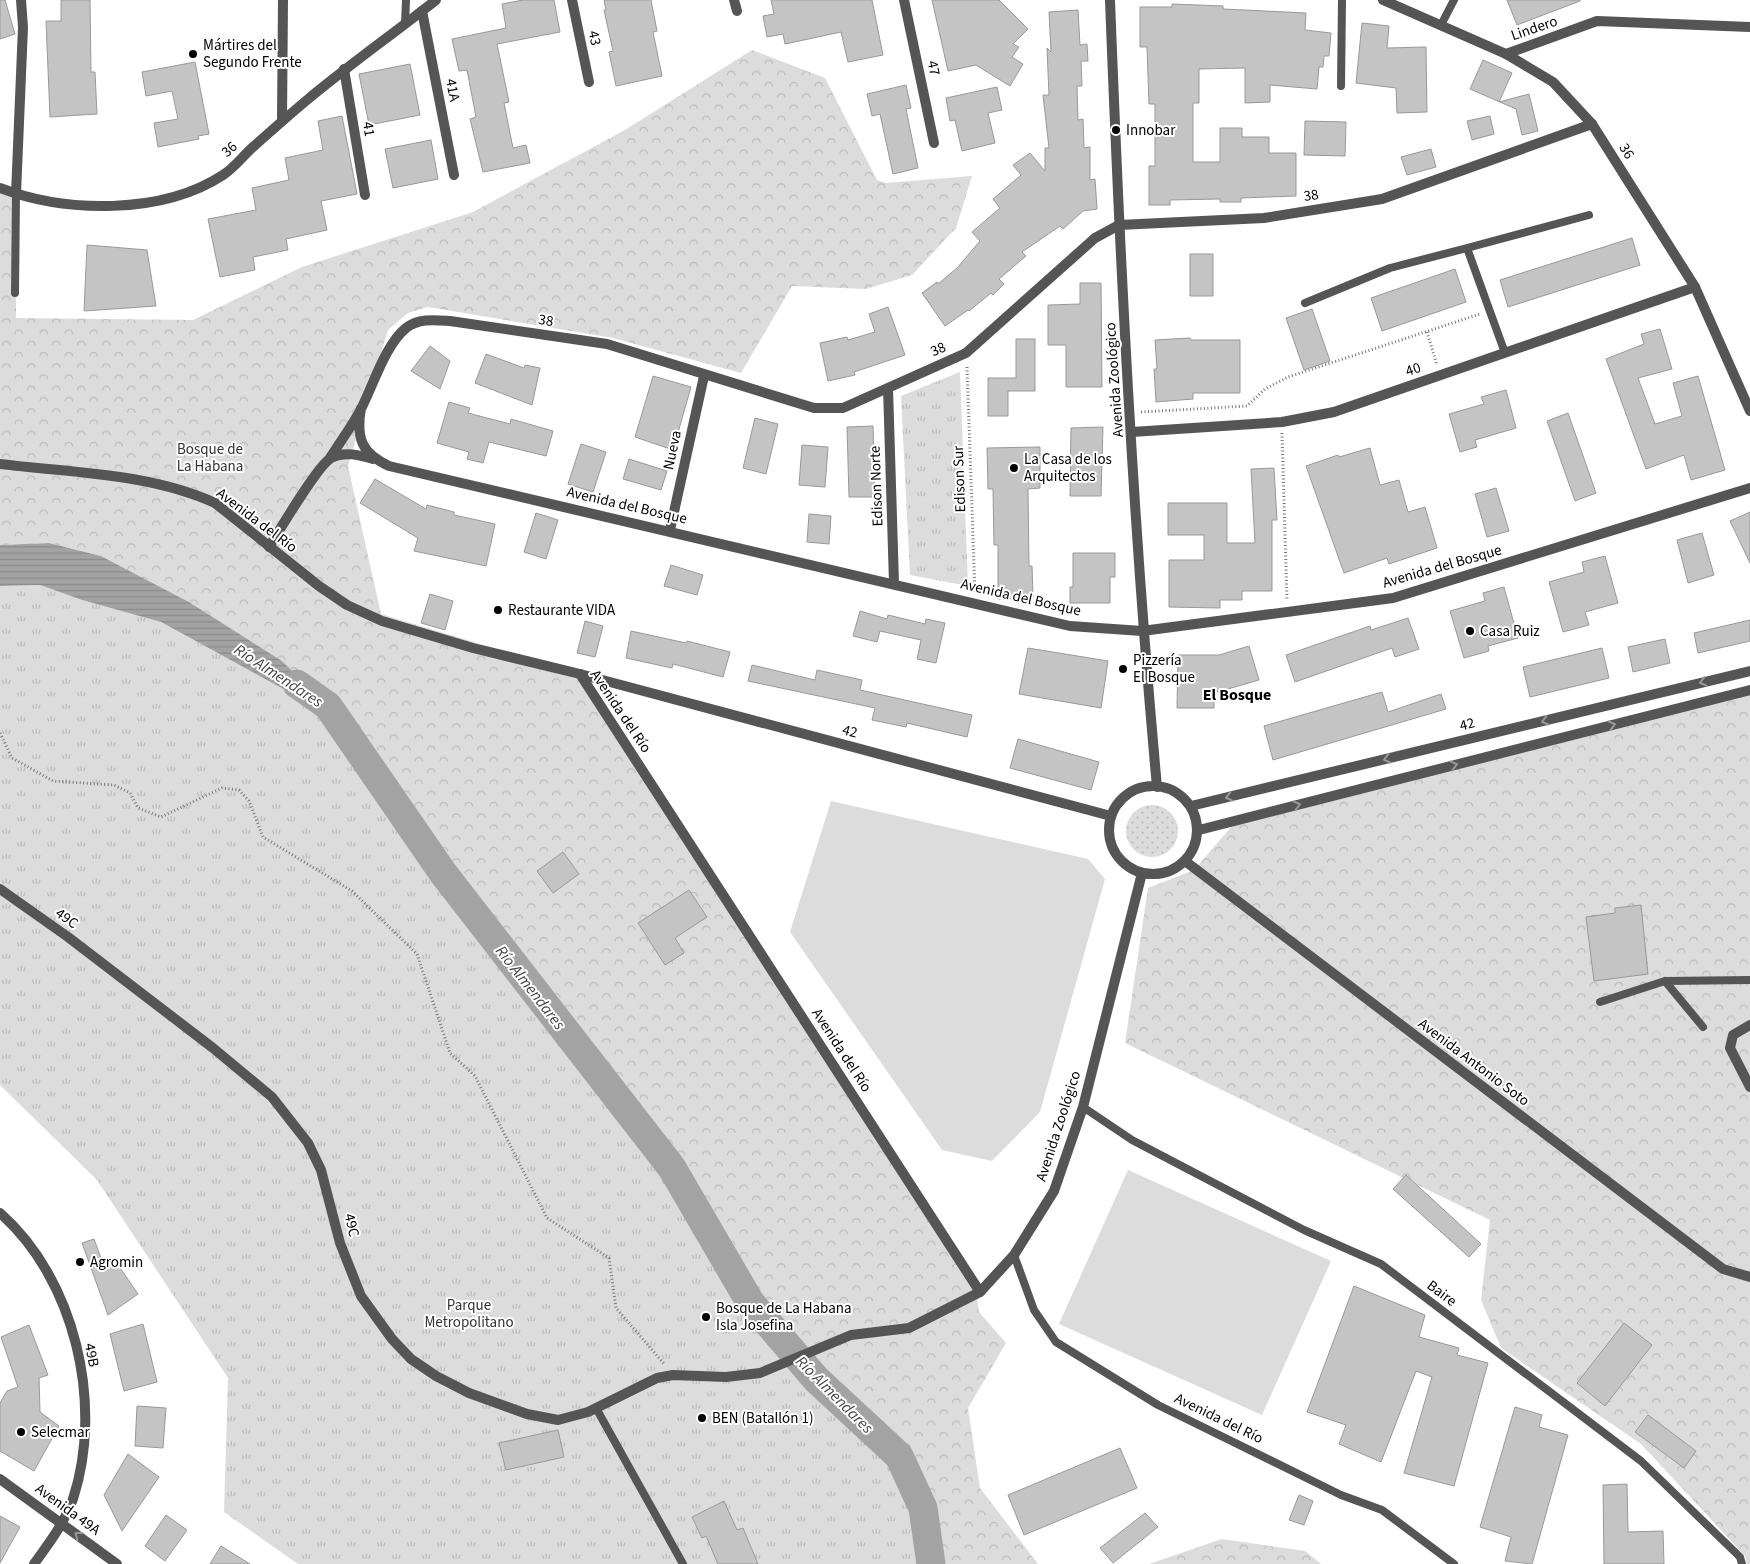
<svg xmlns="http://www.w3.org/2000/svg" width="1750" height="1564" font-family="'Source Sans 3',sans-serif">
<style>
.grass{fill:url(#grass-dots)}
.forest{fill:url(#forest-crowns)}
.park{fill:url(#park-tufts)}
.garden{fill:#dcdcdc}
.water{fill:url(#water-rules)}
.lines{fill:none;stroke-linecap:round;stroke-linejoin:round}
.river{stroke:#a3a3a3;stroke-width:29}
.building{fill:#c4c4c4;stroke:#999}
.path{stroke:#777;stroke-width:3;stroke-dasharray:1 2.5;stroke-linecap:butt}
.service{stroke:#555;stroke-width:8}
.minor{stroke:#555;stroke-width:10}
.tertiary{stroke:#555;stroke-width:10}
.oneway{stroke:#999}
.poi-dot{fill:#000;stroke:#fff;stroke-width:2}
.labels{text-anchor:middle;stroke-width:4;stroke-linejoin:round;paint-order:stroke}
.street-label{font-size:15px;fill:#000;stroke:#fff}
.poi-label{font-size:15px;fill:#000;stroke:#fff;text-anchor:start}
.park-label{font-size:15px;fill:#333;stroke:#fff}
.water-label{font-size:16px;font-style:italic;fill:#444;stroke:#fff}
.neighbourhood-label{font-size:16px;font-weight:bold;fill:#000;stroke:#fff}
</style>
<defs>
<pattern id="grass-dots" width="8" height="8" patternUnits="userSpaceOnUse" patternTransform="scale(1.25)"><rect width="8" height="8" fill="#dcdcdc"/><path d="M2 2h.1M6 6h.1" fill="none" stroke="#bbb" stroke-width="1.8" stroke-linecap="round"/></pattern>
<pattern id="forest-crowns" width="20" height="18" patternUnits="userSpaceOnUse" patternTransform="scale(1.25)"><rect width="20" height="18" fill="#dcdcdc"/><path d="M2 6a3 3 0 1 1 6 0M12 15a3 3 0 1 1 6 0" fill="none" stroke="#bbb"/></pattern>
<pattern id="park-tufts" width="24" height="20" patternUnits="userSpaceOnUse" patternTransform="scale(1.25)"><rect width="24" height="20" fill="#dcdcdc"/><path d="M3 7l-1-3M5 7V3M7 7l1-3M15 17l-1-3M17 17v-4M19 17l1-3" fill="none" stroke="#bbb"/></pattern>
<pattern id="water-rules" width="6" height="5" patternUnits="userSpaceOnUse" patternTransform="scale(1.25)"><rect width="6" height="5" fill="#a3a3a3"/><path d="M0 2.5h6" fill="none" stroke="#8b8b8b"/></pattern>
</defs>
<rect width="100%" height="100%" fill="#fff"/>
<!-- grass -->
<path class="grass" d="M1126 831a26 26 0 1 1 52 0a26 26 0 1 1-52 0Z"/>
<!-- forest -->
<path class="forest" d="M752,50L825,78L877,180L886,183L972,176L956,228L912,275L866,289L792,286L741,373L613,338L428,307L408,313L388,330L348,466L381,614L580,674L976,1290L979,1312L1006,1343L968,1408L980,1488L1038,1564H931L923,1508L750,1302L672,1168L443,873L328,706L282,661L189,602L101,556L49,543L0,545V188L16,194V318L193,320L302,267L473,212L625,130Z
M1750,693V1564H1747L1745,1556L1641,1444L1501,1348L1481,1300L1490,1220L1125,1043L1148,888L1194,870L1232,826Z
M1222,1539L1305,1551L1321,1564H1149Z"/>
<!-- park -->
<path class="park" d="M960,372L968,586L910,575L901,396Z
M40,585L82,600L161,622L287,691L328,706L443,873L672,1168L750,1302L816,1379L899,1456L923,1508L931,1564H298L224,1512L228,1378L97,1180L0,1085V586Z"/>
<!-- garden -->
<path class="garden" d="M831,801L1088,859L1105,879L1040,1112L992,1161L942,1150L790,932Z
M1128,1170L1331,1261L1262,1415L1059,1324Z"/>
<!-- water -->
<path class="water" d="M49,543L101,556L189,602L282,661L328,706L287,691L161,622L82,600L40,585L0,586V545Z"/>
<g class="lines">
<!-- river -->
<path class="river" d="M297,684L328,706L443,873L672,1168L750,1302L816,1379L899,1456L923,1508L931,1564"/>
</g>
<!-- building -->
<path class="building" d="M0,0H5L15,34L0,39Z
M61,0H90L91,72H95L97,114L50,117L46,21H61Z
M523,0H554L560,32L497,44L509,102L504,103L513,148L526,145L530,163L483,172L470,119L476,117L467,70L459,71L452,39L506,28L502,4Z
M604,0H651L657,31L653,32L662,76L616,86L609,52L613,51L604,10H606Z
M771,0H872L883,55L848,62L841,32L785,44L783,34L767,37L763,16L774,14Z
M932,0H999L1028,29L1013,44L1019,47L1012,57L1023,64L1010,86L976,65L948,71Z
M1507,0H1580V1L1517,25Z
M1172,4L1223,6V9L1306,13L1305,30L1331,33L1329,56H1324L1323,67H1319L1317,89L1270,85V102L1245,103V68L1199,69V103H1193V162H1220V128H1242V137H1269V153H1296V196L1241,198V202H1220V199L1170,200V205H1149V166H1155V104H1149L1147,47H1140V7H1172Z
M1078,10L1080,45L1087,44L1088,61H1081L1082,86H1077L1078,120L1083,119L1084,148L1090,147V180L1095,179L1097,209L1083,211L1063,229L1060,226L1022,252L1026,256L999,279L1004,284L993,295L991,293L969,311L968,310L945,326L922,293L937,282L938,284L957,268L980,241L972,232L1000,208L993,199L1021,175L1013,165L1030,153L1045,171V148H1049L1043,95H1049L1047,48L1051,52L1049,12Z
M1362,23L1389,26L1387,48L1426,47L1427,112L1397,113L1396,88L1356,83Z
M1483,60L1512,73L1499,102L1529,94L1538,131L1522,135L1516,109L1470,89Z
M195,62L209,134L198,136L199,139L158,147L154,123L178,119L172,91L146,96L142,72Z
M410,64L420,115L369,125L359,74Z
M906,85L911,108L906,109L918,168L893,174L880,114L872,116L867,94Z
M997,87L1002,110L988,113L995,143L962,151L955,120L950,121L946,98Z
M342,116L357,194L321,201L327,230L286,239L288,250L253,257L255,270L220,277L208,219L256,210L252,188L289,180L285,158L323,150L318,121Z
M1490,116L1494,134L1472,140L1467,121Z
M1305,121L1346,122L1345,156L1304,155Z
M431,140L438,179L393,188L385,149Z
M1431,149L1436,167L1407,175L1401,157Z
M1632,238L1640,265L1508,307L1500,280Z
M87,245L147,250L156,306L84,311Z
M1190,254H1213V296H1190Z
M1455,269L1466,302L1382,331L1371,298Z
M1080,283H1101L1102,387H1066V345H1048V305L1080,304Z
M888,307L905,355L854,372L855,375L828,381L820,343L847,337L848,340L875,332L869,314Z
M1312,309L1330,361L1304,370L1286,318Z
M1660,329L1672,369L1638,378L1655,424L1682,416L1673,383L1698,376L1725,470L1691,480L1684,455L1646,469L1606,359L1644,344L1641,334Z
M1190,338L1191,340H1240V393H1193V399L1156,402L1154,369H1157L1155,340Z
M1016,339H1035V391H1008V416H988V378H1016Z
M430,346L450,361L440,389L411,371Z
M486,354L524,368L525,365L540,368L532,405L475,383Z
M653,376L691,387L673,450L635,437Z
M1506,390L1516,428L1475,440L1477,447L1460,452L1449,414L1484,404L1481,397Z
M449,402L470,408L468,413L510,424L511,419L553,431L546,456L489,442L483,463L467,459L469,452L437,443Z
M1568,413L1596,493L1575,501L1547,421Z
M755,418L778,424L766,474L743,468Z
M873,426L875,497H849L847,427Z
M1103,427L1101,496H1070L1071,428Z
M581,444L606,452L593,492L568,484Z
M802,445L828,447L825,487L799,485Z
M1040,447V488L1028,489L1029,566H1032L1033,598L998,599V545H994L993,489H988L987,448Z
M1370,448L1380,485L1399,480L1408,512L1425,507L1437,548L1389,564L1387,558L1344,573L1306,466L1338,455L1339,457Z
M629,459L667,471L661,490L623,479Z
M1274,468L1277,520H1272V591H1242V600H1220V608L1169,607V560H1204V535H1168V503H1227V543H1255L1251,469Z
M375,479L426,509L427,505L454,512V515L495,524L486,566L414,551L418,538L360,503Z
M1496,488L1509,531L1487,537L1475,494Z
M1750,512V563L1730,521Z
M536,513L558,520L546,559L524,552Z
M809,514L831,516L829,544L807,542Z
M1702,533L1714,575L1688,583L1677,540Z
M1073,553H1115V577H1110V603H1070V587H1073Z
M1605,556L1618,603L1585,612L1589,625L1563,632L1549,582L1584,572L1582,562Z
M671,565L703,575L697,595L664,586Z
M1504,587L1518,638L1488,646L1489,651L1464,658L1450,611L1485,601L1483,593Z
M430,594L453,601L445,630L421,623Z
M860,611L887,619L888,615L925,624L926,619L945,623L936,663L917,659L921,640L880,631L877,642L853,636Z
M1408,618L1419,649L1395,657L1392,648L1295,682L1286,655L1370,626L1371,630Z
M1750,620V641L1698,653L1694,633Z
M585,621L603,626L595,657L577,653Z
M631,631L686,643L687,641L730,652L723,677L673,664L672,668L626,658Z
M1665,639L1670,663L1633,672L1628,647Z
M1249,646L1259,680L1214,693V708H1177L1178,655H1219Z
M1028,648L1108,661L1101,708L1019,694Z
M1602,648L1609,678L1530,697L1523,667Z
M752,665L815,680L817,670L862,680L860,690L972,715L967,737L907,723L906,727L872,720L875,708L748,681Z
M1382,692L1388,712L1441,694L1446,709L1273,760L1264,726Z
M1018,739L1099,762L1091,790L1010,768Z
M563,852L579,874L553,893L537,871Z
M689,890L707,917L675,938L684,953L665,965L638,923Z
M1641,905L1648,974L1594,981L1586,917L1615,913V908Z
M1406,1175L1481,1244L1469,1257L1393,1189Z
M94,1239L104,1266L114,1259L138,1294L108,1315L82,1243Z
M1354,1286L1425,1315L1419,1337L1459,1348L1457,1355L1488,1363L1454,1486L1404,1473L1432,1377L1416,1371L1381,1462L1339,1444L1346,1425L1307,1412Z
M1624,1323L1652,1345L1605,1406L1577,1383Z
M143,1324L157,1382L124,1391L110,1334Z
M29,1325L48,1375L39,1378L40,1412L59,1426L34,1471L0,1451V1403L7,1391L18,1387L1,1337Z
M137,1406L166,1408L163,1448L135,1446Z
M1515,1407L1542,1415L1539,1427L1568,1435L1532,1564L1505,1561L1511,1537L1480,1527Z
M1648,1415L1696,1451L1684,1468L1635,1432Z
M558,1430L564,1457L506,1470L499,1443Z
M1120,1448L1137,1488L1024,1535L1008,1495Z
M128,1454L159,1477L122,1531L104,1495Z
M1627,1484L1628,1532L1663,1531L1664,1564H1604L1603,1485Z
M1299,1495L1313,1501L1304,1525L1289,1520Z
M724,1501L737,1530L743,1528L758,1564H718L706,1536L702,1538L692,1517Z
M1145,1513L1158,1527L1113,1563L1100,1548Z
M166,1515L187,1530L165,1561L145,1546Z
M0,1516L20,1527L0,1563Z
M221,1546L250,1564H210Z"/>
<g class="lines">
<!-- path -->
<path class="path" d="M1427,332L1437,365
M967,367L975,593
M1141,412L1247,406L1265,389L1288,377L1480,314
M1282,433L1287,601
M0,733L12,758L53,781L114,785L130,793L138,808L161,817L222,788L239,790L249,801L263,837L352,891L417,954L450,1053L475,1076L547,1218L609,1258L616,1308L665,1365"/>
<!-- service -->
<path class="service" d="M405,24L406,0
M1441,25L1454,0
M1341,86L1342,0
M15,293L16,194
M1305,303L1390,268L1467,248
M1505,353L1467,248L1589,215
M1665,981L1703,1027
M1600,1002L1665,981L1750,980
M1083,1107L1132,1140L1304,1230L1381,1264L1641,1461L1740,1557L1742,1564
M1014,1255L1034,1310L1056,1342L1158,1405L1341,1495L1382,1510L1454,1564
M596,1408L683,1564"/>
<!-- minor -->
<path class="minor" d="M572,0L589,82
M734,0L737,11
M904,0L934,143
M422,11L454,175
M1506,54L1597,21L1750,27
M344,69L365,195
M282,120L283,0
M16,194L23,27L21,0
M888,388L894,583
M361,408C356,438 361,453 389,466L1070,626L1142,631L1393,598L1750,488
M1132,432L1282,422L1334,412L1695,287
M330,458C340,442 352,426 361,409C373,386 385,345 406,328C419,318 435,320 450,321L607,344L814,408H843L966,353L1095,238L1119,225L1264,218L1382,199L1592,124
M670,530L704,376
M269,547C279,531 318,465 331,458C345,451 359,455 373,459
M580,674L980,1292
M1185,861L1723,1269L1750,1277
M1750,1025L1733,1035L1730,1048L1750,1087
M0,1213C75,1279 104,1404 73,1499C64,1524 49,1543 34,1564
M0,1479L117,1564"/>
<!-- tertiary -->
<path class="tertiary" d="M1110,0C1120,262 1133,525 1157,787
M1383,0L1506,54L1553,82L1592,124L1695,287L1750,411
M0,188C65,213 162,215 223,175C234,168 243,156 253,147C271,131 289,115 307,100C349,65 393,34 436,0
M0,464C72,473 149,473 215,503L319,586L347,605L382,621L473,648L580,674L1111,816
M1109 830a44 44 0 1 1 88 0a44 44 0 1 1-88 0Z
M1191,806L1750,671
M1199,830L1750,690
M0,889L68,937L213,1048L272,1097L308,1143L321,1170L340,1243L361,1296L392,1339L411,1359L436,1376L469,1393L527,1414L558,1420L588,1412L657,1378L673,1375L726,1377L760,1373L851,1335L909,1328L980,1292L1014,1255L1054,1191L1083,1107L1142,873"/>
</g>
<!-- one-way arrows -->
<defs><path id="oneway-chevron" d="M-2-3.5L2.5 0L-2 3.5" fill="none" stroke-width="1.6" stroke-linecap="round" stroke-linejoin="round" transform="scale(1.25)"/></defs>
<g class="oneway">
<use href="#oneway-chevron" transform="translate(1703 682) rotate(166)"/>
<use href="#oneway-chevron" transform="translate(1545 721) rotate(166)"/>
<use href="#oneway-chevron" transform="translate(1612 725) rotate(-14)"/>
<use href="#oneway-chevron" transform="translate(1387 759) rotate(166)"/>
<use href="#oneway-chevron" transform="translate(1454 765) rotate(-14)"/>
<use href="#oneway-chevron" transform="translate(1229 797) rotate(166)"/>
<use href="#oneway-chevron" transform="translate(1297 805) rotate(-14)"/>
<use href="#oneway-chevron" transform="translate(78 1535) rotate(-143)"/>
</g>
<!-- markers -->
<g class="poi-dot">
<circle cx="193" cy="54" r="5"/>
<circle cx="1116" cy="130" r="5"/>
<circle cx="1014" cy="468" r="5"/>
<circle cx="498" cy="610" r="5"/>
<circle cx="1470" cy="631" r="5"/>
<circle cx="1123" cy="669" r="5"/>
<circle cx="80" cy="1262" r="5"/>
<circle cx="706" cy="1317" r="5"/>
<circle cx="702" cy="1418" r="5"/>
<circle cx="21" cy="1432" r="5"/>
</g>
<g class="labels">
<!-- street labels -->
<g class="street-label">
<text transform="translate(1534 28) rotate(-19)" y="5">Lindero</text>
<text transform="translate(595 38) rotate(78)" y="5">43</text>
<text transform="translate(934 68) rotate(78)" y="5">47</text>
<text transform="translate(453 90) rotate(79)" y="5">41A</text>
<text transform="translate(369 129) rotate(81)" y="5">41</text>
<text transform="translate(229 149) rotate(-43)" y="5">36</text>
<text transform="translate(1627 151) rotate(58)" y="5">36</text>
<text transform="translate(1311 195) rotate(-9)" y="5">38</text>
<text transform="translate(546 320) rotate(9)" y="5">38</text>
<text transform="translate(938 349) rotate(-24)" y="5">38</text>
<text transform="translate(1413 369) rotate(-19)" y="5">40</text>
<text transform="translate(1114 380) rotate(-94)" y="5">Avenida Zoológico</text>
<text transform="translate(672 450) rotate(-78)" y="5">Nueva</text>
<text transform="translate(959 479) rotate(-92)" y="5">Edison Sur</text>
<text transform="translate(876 486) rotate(-92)" y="5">Edison Norte</text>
<text transform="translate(627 505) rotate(13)" y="5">Avenida del Bosque</text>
<text transform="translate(257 520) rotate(37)" y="5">Avenida del Río</text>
<text transform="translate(1442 566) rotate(-16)" y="5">Avenida del Bosque</text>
<text transform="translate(1021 597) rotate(13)" y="5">Avenida del Bosque</text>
<text transform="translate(621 711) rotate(56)" y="5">Avenida del Río</text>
<text transform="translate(1467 724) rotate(-14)" y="5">42</text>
<text transform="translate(850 731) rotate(15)" y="5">42</text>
<text transform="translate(67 918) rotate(36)" y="5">49C</text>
<text transform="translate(842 1050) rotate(57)" y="5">Avenida del Río</text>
<text transform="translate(1474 1062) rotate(37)" y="5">Avenida Antonio Soto</text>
<text transform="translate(1058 1126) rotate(-72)" y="5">Avenida Zoológico</text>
<text transform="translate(352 1225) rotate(77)" y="5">49C</text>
<text transform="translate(1442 1293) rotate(37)" y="5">Baire</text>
<text transform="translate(92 1355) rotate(79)" y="5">49B</text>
<text transform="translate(1219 1418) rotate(26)" y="5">Avenida del Río</text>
<text transform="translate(68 1509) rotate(36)" y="5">Avenida 49A</text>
</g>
<!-- poi labels -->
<g class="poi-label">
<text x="203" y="50">Mártires del<tspan x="203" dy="17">Segundo Frente</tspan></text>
<text x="1126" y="135">Innobar</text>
<text x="1024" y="464">La Casa de los<tspan x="1024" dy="17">Arquitectos</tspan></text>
<text x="508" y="615">Restaurante VIDA</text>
<text x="1480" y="636">Casa Ruiz</text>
<text x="1133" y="665">Pizzería<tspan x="1133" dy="17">El Bosque</tspan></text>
<text x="90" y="1267">Agromin</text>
<text x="716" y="1313">Bosque de La Habana<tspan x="716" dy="17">Isla Josefina</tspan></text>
<text x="712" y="1423">BEN (Batallón 1)</text>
<text x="31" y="1437">Selecmar</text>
</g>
<!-- park labels -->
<g class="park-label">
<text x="210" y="454">Bosque de<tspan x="210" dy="17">La Habana</tspan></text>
<text x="469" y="1310">Parque<tspan x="469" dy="17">Metropolitano</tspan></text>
</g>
<!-- water labels -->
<g class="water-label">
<text transform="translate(279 675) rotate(33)" y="6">Río Almendares</text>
<text transform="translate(531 987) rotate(52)" y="6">Río Almendares</text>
<text transform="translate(835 1394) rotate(45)" y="6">Río Almendares</text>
</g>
<!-- neighbourhood labels -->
<g class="neighbourhood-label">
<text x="1237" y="700">El Bosque</text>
</g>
</g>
</svg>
